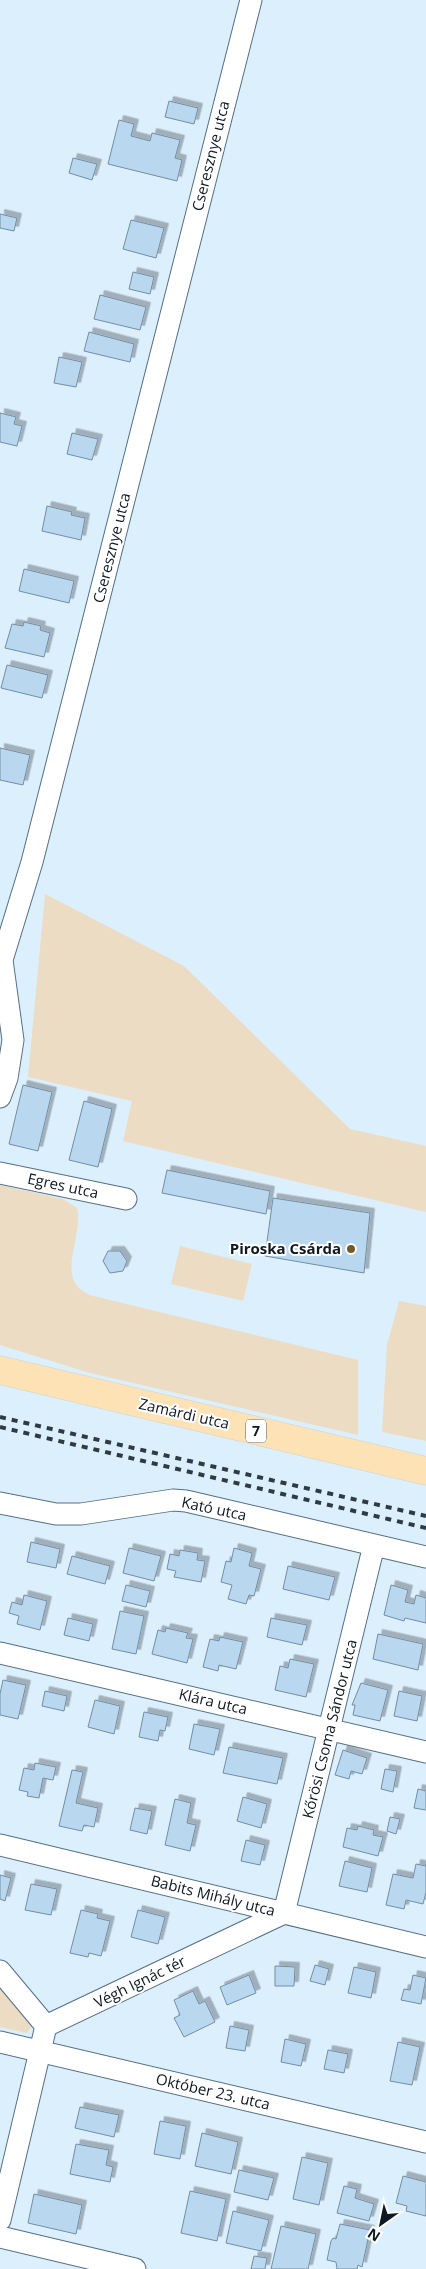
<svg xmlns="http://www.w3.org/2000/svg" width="426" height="2269" font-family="'Open Sans',sans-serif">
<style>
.green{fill:#ecdcc3}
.building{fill:#b9d7ef;stroke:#728ea4;filter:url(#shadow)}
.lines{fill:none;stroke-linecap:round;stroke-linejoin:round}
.minor-casing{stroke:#546f85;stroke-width:23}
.primary-casing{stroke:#cfd1d2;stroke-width:29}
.minor{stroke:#fff;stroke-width:21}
.primary{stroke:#fde2b6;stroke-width:28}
.rail{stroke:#2f3b44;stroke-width:4;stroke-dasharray:6 6;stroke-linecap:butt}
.poi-dot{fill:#755a2c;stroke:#fff;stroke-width:2}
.labels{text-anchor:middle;stroke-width:4;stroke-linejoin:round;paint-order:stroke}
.shield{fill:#fff;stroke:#565d63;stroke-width:1}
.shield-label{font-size:14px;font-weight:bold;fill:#0d1820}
.street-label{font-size:15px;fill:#0d1820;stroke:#fff}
.poi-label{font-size:15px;font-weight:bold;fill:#0d1820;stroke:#fff;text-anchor:end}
</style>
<defs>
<filter id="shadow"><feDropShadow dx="4.5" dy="-4.5" stdDeviation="0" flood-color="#0004"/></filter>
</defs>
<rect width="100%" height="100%" fill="#dceffd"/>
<!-- green -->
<path class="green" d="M45,894L184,966L350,1129L426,1146V1212L123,1141L132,1101L28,1077Z
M0,1185L63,1199L77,1208C83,1231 63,1265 76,1285C79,1289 85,1292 89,1295L358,1360V1435L90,1373L0,1345Z
M180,1246L252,1264L243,1301L171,1284Z
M399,1301L426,1306V1441L382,1432L387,1345Z
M0,1986L32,2026L27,2033L0,2027Z"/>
<!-- building -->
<path class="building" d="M169,101L198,108L194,124L165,117Z
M119,120L134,124L131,136L150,141L152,133L180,140L175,158L182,160L177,181L108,164Z
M73,158L97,164L92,180L69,173Z
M0,214L17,218L14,231L0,228Z
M131,220L164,228L156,258L123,249Z
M133,272L154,277L150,294L129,289Z
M100,295L146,307L140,330L94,319Z
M89,332L134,344L130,362L84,351Z
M59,357L82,362L76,387L54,383Z
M0,413L16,417L14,424L22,426L17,446L0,442Z
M72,433L98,439L92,460L67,454Z
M47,506L72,512L71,515L85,518L81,540L42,531Z
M24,569L74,581L69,603L19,591Z
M24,622L41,626L40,630L50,633L44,657L5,648L12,624L23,626Z
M7,665L48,675L42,698L1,688Z
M0,748L30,755L23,785L0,780Z
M23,1085L52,1092L38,1151L9,1144Z
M84,1101L112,1109L98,1167L69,1160Z
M167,1170L270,1191L266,1214L162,1193Z
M273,1198L370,1213L364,1273L265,1256Z
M108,1251H120L127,1261L123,1271L110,1273L103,1261Z
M31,1542L60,1549L56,1568L27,1562Z
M129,1548L161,1556L154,1581L123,1573Z
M234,1548L252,1553L249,1566L261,1569L254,1596L249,1595L246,1604L228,1599L232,1585L221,1582L226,1561L231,1562Z
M180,1550L198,1553L197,1560L205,1561L201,1582L174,1577L176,1571L167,1569L170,1554L179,1556Z
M72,1556L110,1566L105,1584L67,1574Z
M288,1566L335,1577L329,1600L283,1589Z
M126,1585L150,1591L146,1607L122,1601Z
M391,1585L408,1590L405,1602L414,1604L416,1595L426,1598V1623L405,1618L404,1621L384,1615Z
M24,1595L47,1601L40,1630L17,1624L19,1616L9,1613L12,1602L22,1605Z
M120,1611L144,1616L136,1654L112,1649Z
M68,1618L93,1624L89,1641L64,1635Z
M271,1618L307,1625L302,1645L267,1637Z
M166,1628L188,1633L186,1638L193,1639L187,1663L152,1654L158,1630L165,1632Z
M378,1634L423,1644L418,1670L373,1659Z
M220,1637L243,1642L236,1669L219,1665L218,1671L203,1667L210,1639L219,1641Z
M290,1659L314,1664L306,1697L275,1690L280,1666L288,1668Z
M3,1680L26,1685L18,1719L0,1715V1694Z
M361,1683L388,1690L380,1721L353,1715L355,1705H352Z
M45,1691L67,1696L64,1711L42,1706Z
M399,1691L422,1696L417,1721L394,1716Z
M95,1700L120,1706L114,1734L88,1727Z
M144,1712L168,1717L165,1731L160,1730L158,1741L139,1737Z
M194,1724L220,1729L214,1755L189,1749Z
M229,1747L283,1758L277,1784L223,1773Z
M343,1750L367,1758L362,1774L351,1771L349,1779L335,1775Z
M35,1763L56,1767L53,1780L43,1778L39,1798L27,1796L28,1792L19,1790L24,1768L34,1770Z
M385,1769L397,1771L393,1792L381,1789Z
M72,1770L83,1772L76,1803L98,1808L94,1827L84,1825L82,1831L59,1826Z
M418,1789L426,1791V1810L414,1808Z
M243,1797L267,1804L261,1828L237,1821Z
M175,1799L191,1803L187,1823L196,1825L190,1851L165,1845Z
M135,1808L152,1811L147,1834L130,1830Z
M390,1817L400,1819L396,1834L387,1831Z
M358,1826L374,1830L373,1835L383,1837L378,1856L343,1847L347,1828L357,1830Z
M246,1840L265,1845L260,1865L241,1861Z
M345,1861L372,1868L367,1892L339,1886Z
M416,1864L426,1866V1892L423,1904L406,1900L404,1909L386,1905L393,1874L413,1878Z
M0,1875L11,1878L5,1901L0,1899Z
M31,1884L57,1889L51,1915L25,1910Z
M81,1910L98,1914L97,1918L110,1921L101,1956L89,1953L88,1957L70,1953Z
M138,1910L165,1917L158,1944L131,1937Z
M315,1965L329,1969L325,1985L310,1981Z
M275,1966L295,1967L294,1986H275Z
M354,1967L376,1972L371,1998L348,1993Z
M249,1975L256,1993L227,2005L220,1987Z
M413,1975L426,1978L421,2004L401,2000L404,1989L410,1990Z
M193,1991L199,2004L205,2001L215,2022L184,2037L174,2018L180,2015L174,2000Z
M230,2026L249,2030L245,2051L226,2048Z
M285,2039L306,2044L301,2066L281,2062Z
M398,2042L420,2047L412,2085L390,2081Z
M328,2050L348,2054L344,2073L324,2069Z
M80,2107L119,2115L114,2137L75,2128Z
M160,2121L186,2126L180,2159L154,2154Z
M202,2133L238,2142L231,2174L195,2166Z
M76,2144L109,2150L106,2165L113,2167L110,2182L70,2174Z
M302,2157L328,2163L319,2205L293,2199Z
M239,2170L274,2178L268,2200L234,2192Z
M403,2176L426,2182V2216L406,2211L407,2206L396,2203Z
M344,2186L357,2189L355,2198L374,2204L369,2221L337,2213Z
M190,2191L226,2199L217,2241L181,2233Z
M34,2194L82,2205L76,2234L28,2223Z
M233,2211L269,2220L261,2251L226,2243Z
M340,2224L370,2230L362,2267L358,2265L357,2269H337L336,2262L327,2260L331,2241L333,2238L336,2239Z
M281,2226L316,2234L308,2269H271Z
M254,2256L267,2258L265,2269H251Z"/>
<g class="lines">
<!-- minor casing -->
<g class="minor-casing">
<path id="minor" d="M0,1097L7,1078L13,1040L2,960L32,862L251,0
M0,1173L126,1199
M0,1503L56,1514H81L173,1500L186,1501L426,1557
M0,1653L426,1752
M0,1845L426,1947
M0,1971L46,2026L0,2220
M46,2026L284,1913L374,1545
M0,2042L426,2142
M0,2237L135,2269"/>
</g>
<!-- primary casing -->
<g class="primary-casing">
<path id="primary" d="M0,1370L426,1471"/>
</g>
<!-- minor -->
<use href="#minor" class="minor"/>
<!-- primary -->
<use href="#primary" class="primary"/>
<!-- rail -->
<path class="rail" d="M0,1417L426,1516
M0,1427L426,1528"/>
</g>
<!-- markers -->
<circle class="poi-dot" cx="351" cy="1249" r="5"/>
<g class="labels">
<!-- shield labels -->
<rect class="shield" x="246" y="1419.5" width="20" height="23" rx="4"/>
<g class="shield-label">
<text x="256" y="1436">7</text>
</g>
<!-- street labels -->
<g class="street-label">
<text transform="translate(211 156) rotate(-76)" y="5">Cseresznye utca</text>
<text transform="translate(112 548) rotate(-76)" y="5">Cseresznye utca</text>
<text transform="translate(63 1186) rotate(12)" y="5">Egres utca</text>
<text transform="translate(184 1414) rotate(13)" y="5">Zamárdi utca</text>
<text transform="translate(214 1509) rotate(12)" y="5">Kató utca</text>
<text transform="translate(213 1702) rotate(13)" y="5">Klára utca</text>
<text transform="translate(330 1729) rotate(-76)" y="5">Kőrösi Csoma Sándor utca</text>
<text transform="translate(213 1896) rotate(14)" y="5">Babits Mihály utca</text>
<text transform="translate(140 1982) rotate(-26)" y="5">Végh Ignác tér</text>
<text transform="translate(213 2092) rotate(13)" y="5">Október 23. utca</text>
</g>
<!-- poi labels -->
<g class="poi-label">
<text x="341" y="1254">Piroska Csárda</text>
</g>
</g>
<!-- north arrow -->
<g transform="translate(381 2224) rotate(213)" stroke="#ffffff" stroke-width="4" paint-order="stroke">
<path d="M0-4L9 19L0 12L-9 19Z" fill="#0d1820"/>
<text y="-8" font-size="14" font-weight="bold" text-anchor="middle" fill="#0d1820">N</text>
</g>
</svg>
